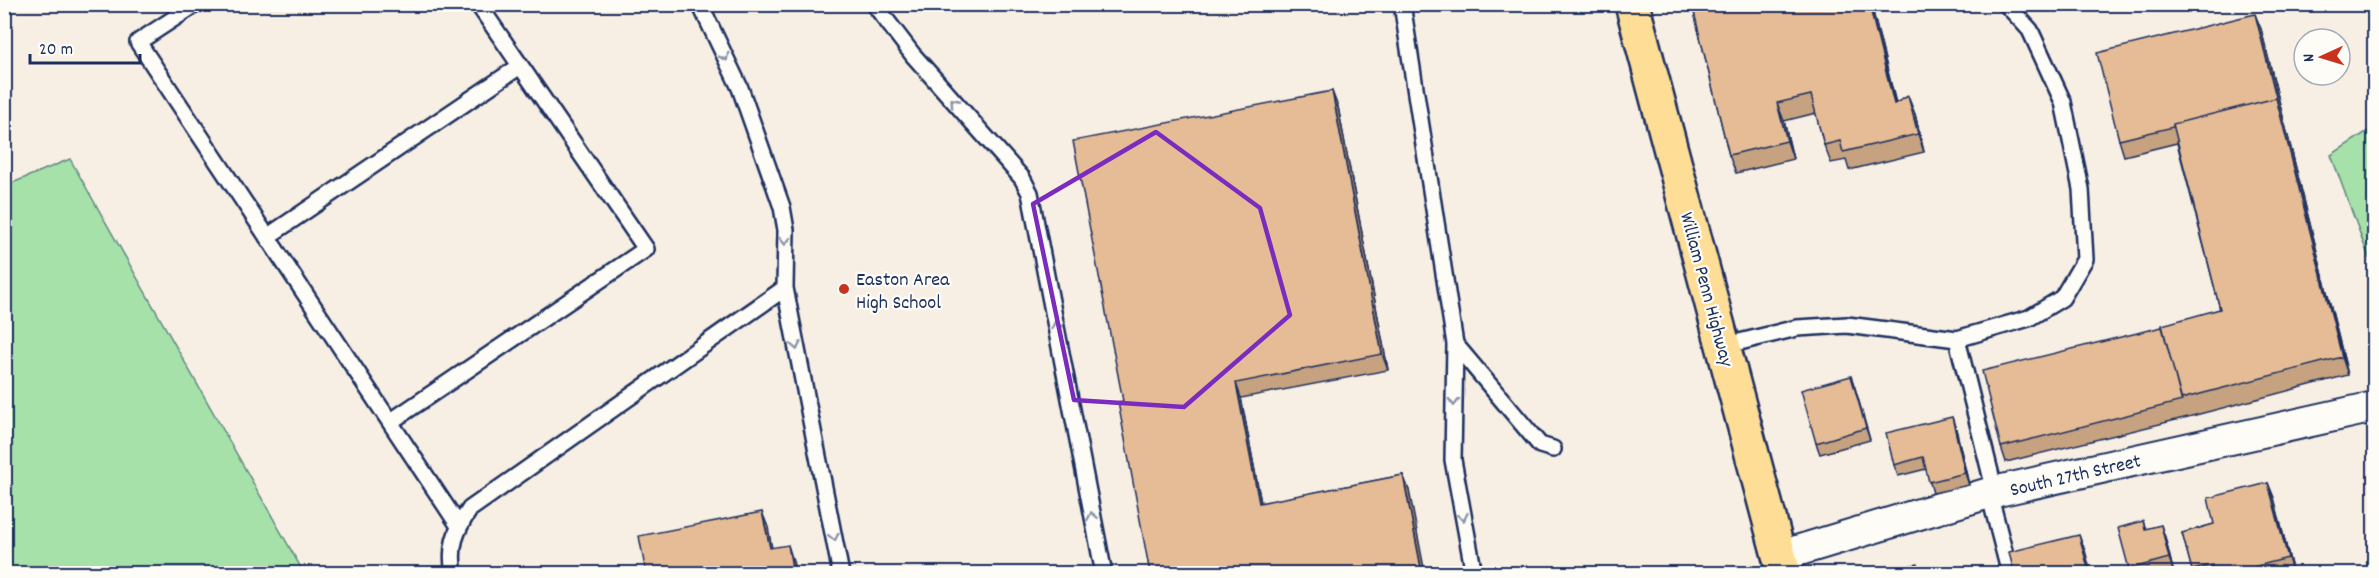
<svg xmlns="http://www.w3.org/2000/svg" width="2379" height="578" font-family="Dekko,sans-serif">
<style>
.green{fill:#a5e1a8;stroke:#608883;stroke-width:1.5}
.lines{fill:none;stroke-linecap:round;stroke-linejoin:round}
.lane-casing{stroke:#1b2f5e;stroke-width:20}
.street-casing{stroke:#1b2f5e;stroke-width:34}
.primary-casing{stroke:#1b2f5e;stroke-width:38}
.lane{stroke:#fdfcf7;stroke-width:15}
.street{stroke:#fdfcf7;stroke-width:30}
.primary{stroke:#fedd96;stroke-width:33}
.wall{fill:#c6a281;stroke:#1b2f5e;stroke-width:1.5}
.shaded-wall{fill:#a18469;stroke:#1b2f5e;stroke-width:1.5}
.building{fill:#e6bc96;stroke:#1b2f5e;stroke-width:1.5}
.oneway{stroke:#8c96aa}
.marked{fill:none;stroke:#7b2cbf;stroke-width:4.5;stroke-linejoin:round}
.poi-dot{fill:#c8321e;stroke:#fdfcf7;stroke-width:2}
.labels{text-anchor:middle;stroke-width:4.5;stroke-linejoin:round;paint-order:stroke}
.poi-label{font-size:20px;fill:#1b2f5e;stroke:#fdfcf7;text-anchor:start}
.street-label{font-size:20px;fill:#1b2f5e;stroke:#fdfcf7}
</style>
<rect width="100%" height="100%" fill="#f8efe4"/>
<filter id="ink" filterUnits="userSpaceOnUse"><feTurbulence type="fractalNoise" baseFrequency=".0167" numOctaves="2"/><feDisplacementMap in="SourceGraphic" scale="12" xChannelSelector="R" yChannelSelector="G"/><feConvolveMatrix kernelMatrix="1 2 1 2 8 2 1 2 1" color-interpolation-filters="sRGB"/></filter>
<g filter="url(#ink)">
<!-- green -->
<path class="green" d="M2374,127V265L2372,266L2331,155Z
M70,159L304,573H5V186Z"/>
<g class="lines">
<!-- lane casing -->
<g class="lane-casing">
<path id="lane" d="M196,4L138,42L459,526
M700,4L740,88L782,207L786,230L785,288L841,574
M874,4L913,55L1022,178L1030,193L1104,574
M1402,4L1455,344L1453,460L1474,574
M267,237L520,66
M1455,344L1540,445L1553,449
M1723,346L1797,328L1847,325L1957,339
M390,422L646,249L478,4
M1995,492L1957,339L2029,318L2062,298L2085,259L2081,189L2063,102L2030,30L2006,4
M1989,493L2010,574
M454,574C449,547 455,531 470,509L785,288"/>
</g>
<!-- street casing -->
<g class="street-casing">
<path id="street" d="M1780,556L1989,493L2374,407"/>
</g>
<!-- primary casing -->
<g class="primary-casing">
<path id="primary" d="M1632,4L1784,574"/>
</g>
<!-- lane -->
<use href="#lane" class="lane"/>
<!-- street -->
<use href="#street" class="street"/>
<!-- primary -->
<use href="#primary" class="primary"/>
</g>
<!-- wall -->
<path class="wall" d="M1692,4H1871L1896,103L1915,114L1924,152L1849,170L1846,160L1831,163L1824,145L1816,113L1784,121L1793,159L1736,173L1729,155Z
M2261,29L2348,375L2188,417L2006,462L2001,447L2162,327L2220,309L2177,143L2124,156L2119,140Z
M1338,107L1388,370L1241,398L1261,503L1403,475L1409,490L1150,573L1123,401Z
M1855,388L1870,440L1820,454L1816,443Z
M1956,429L1969,485L1933,493L1926,469L1898,476L1894,465Z
M2268,483L2274,498L2293,573H2193L2182,533L2214,524Z
M2143,521L2146,529L2165,537L2173,570L2160,573H2131L2129,569Z"/>
<!-- shaded-wall -->
<path class="shaded-wall" d="M1869,4H1871L1900,122L1894,104Z
M2255,14L2261,29L2348,375L2342,357Z
M1332,91L1338,107L1388,370L1382,354Z
M1908,96L1915,114L1924,152L1918,134Z
M1777,103L1784,121L1793,159L1787,141Z
M1851,376L1855,388L1870,440L1866,428Z
M1236,383L1241,398L1264,519L1259,503Z
M1952,417L1956,429L1969,485L1965,473Z
M1403,475L1409,490L1425,573H1422Z
M2268,483L2274,498L2293,573L2288,558Z
M762,512L768,527L775,564L770,548Z
M2161,525L2165,537L2173,570L2169,558Z
M2079,535L2085,550L2091,573L2088,568Z
M788,545L793,561L796,573H793Z"/>
<!-- building -->
<path class="building" d="M1692,4H1869L1894,104L1908,96L1918,134L1843,152L1840,141L1824,145L1811,95L1777,103L1787,141L1729,155Z
M2255,14L2277,101L2276,98L2173,124V127L2119,140L2097,53Z
M1332,91L1382,354L1236,383L1259,503L1403,475L1422,573H1150L1118,402L1123,401L1073,141Z
M2276,98L2342,357L2181,399L2162,325L2220,309L2173,124Z
M2162,327L2182,401L2001,447L1982,371Z
M1851,376L1866,428L1816,443L1801,390Z
M1952,417L1965,473L1929,482L1923,457L1894,465L1886,433Z
M2268,483L2288,558L2230,573H2214L2212,565L2192,570L2182,533L2214,524L2208,498Z
M762,512L770,548L788,545L793,573H646L639,536Z
M2143,521L2145,529L2161,525L2169,558L2129,569L2118,528Z
M2079,535L2088,568L2094,567L2095,573H2014L2009,552Z
M1918,564L1919,573H1863Z"/>
<!-- one-way arrows -->
<defs><path id="oneway-chevron" d="M-2-3.5L2.5 0L-2 3.5" fill="none" stroke-width="1.6" stroke-linecap="round" stroke-linejoin="round" transform="scale(1.5)"/></defs>
<g class="oneway">
<use href="#oneway-chevron" transform="translate(725 57) rotate(64)"/>
<use href="#oneway-chevron" transform="translate(954 102) rotate(-132)"/>
<use href="#oneway-chevron" transform="translate(785 241) rotate(90)"/>
<use href="#oneway-chevron" transform="translate(1056 325) rotate(-101)"/>
<use href="#oneway-chevron" transform="translate(796 346) rotate(79)"/>
<use href="#oneway-chevron" transform="translate(1454 402) rotate(91)"/>
<use href="#oneway-chevron" transform="translate(1092 516) rotate(-101)"/>
<use href="#oneway-chevron" transform="translate(1463 517) rotate(79)"/>
<use href="#oneway-chevron" transform="translate(834 537) rotate(79)"/>
</g>
</g>
<!-- marked area -->
<path class="marked" d="M1156,132L1260,208L1290,315L1184,407L1074,400L1033,204Z"/>
<!-- markers -->
<circle class="poi-dot" cx="844" cy="289" r="6"/>
<g class="labels">
<!-- poi labels -->
<g class="poi-label">
<text x="856" y="285">Easton Area<tspan x="856" dy="23">High School</tspan></text>
</g>
<!-- street labels -->
<g class="street-label">
<text transform="translate(1708 289) rotate(75)" y="7">William Penn Highway</text>
<text transform="translate(2075 474) rotate(-13)" y="7">South 27th Street</text>
</g>
</g>
<!-- margin -->
<rect width="2379" height="578" fill="none" stroke="#fdfcf7" stroke-width="24"/>
<rect x="12" y="12" width="2355" height="554" fill="none" stroke="#1b2f5e" stroke-width="2" filter="url(#ink)"/>
<!-- north arrow -->
<g transform="translate(2322 57) rotate(266)"><circle r="28" fill="#fdfcf7" stroke="#a3aaba" stroke-width="1.5"/>
<path d="M0-4.5L10 22L0 15L-10 22Z" fill="#c8321e"/>
<text y="-9" font-size="16" font-weight="bold" text-anchor="middle" fill="#1b2f5e">N</text>
</g>
<!-- scale -->
<path d="M30 54v9h110v-9" fill="none" stroke="#1b2f5e" stroke-width="3"/>
<text x="39" y="54" font-size="18" fill="#1b2f5e" stroke="#fdfcf7" stroke-width="4.5" paint-order="stroke">20 m</text>
</svg>
